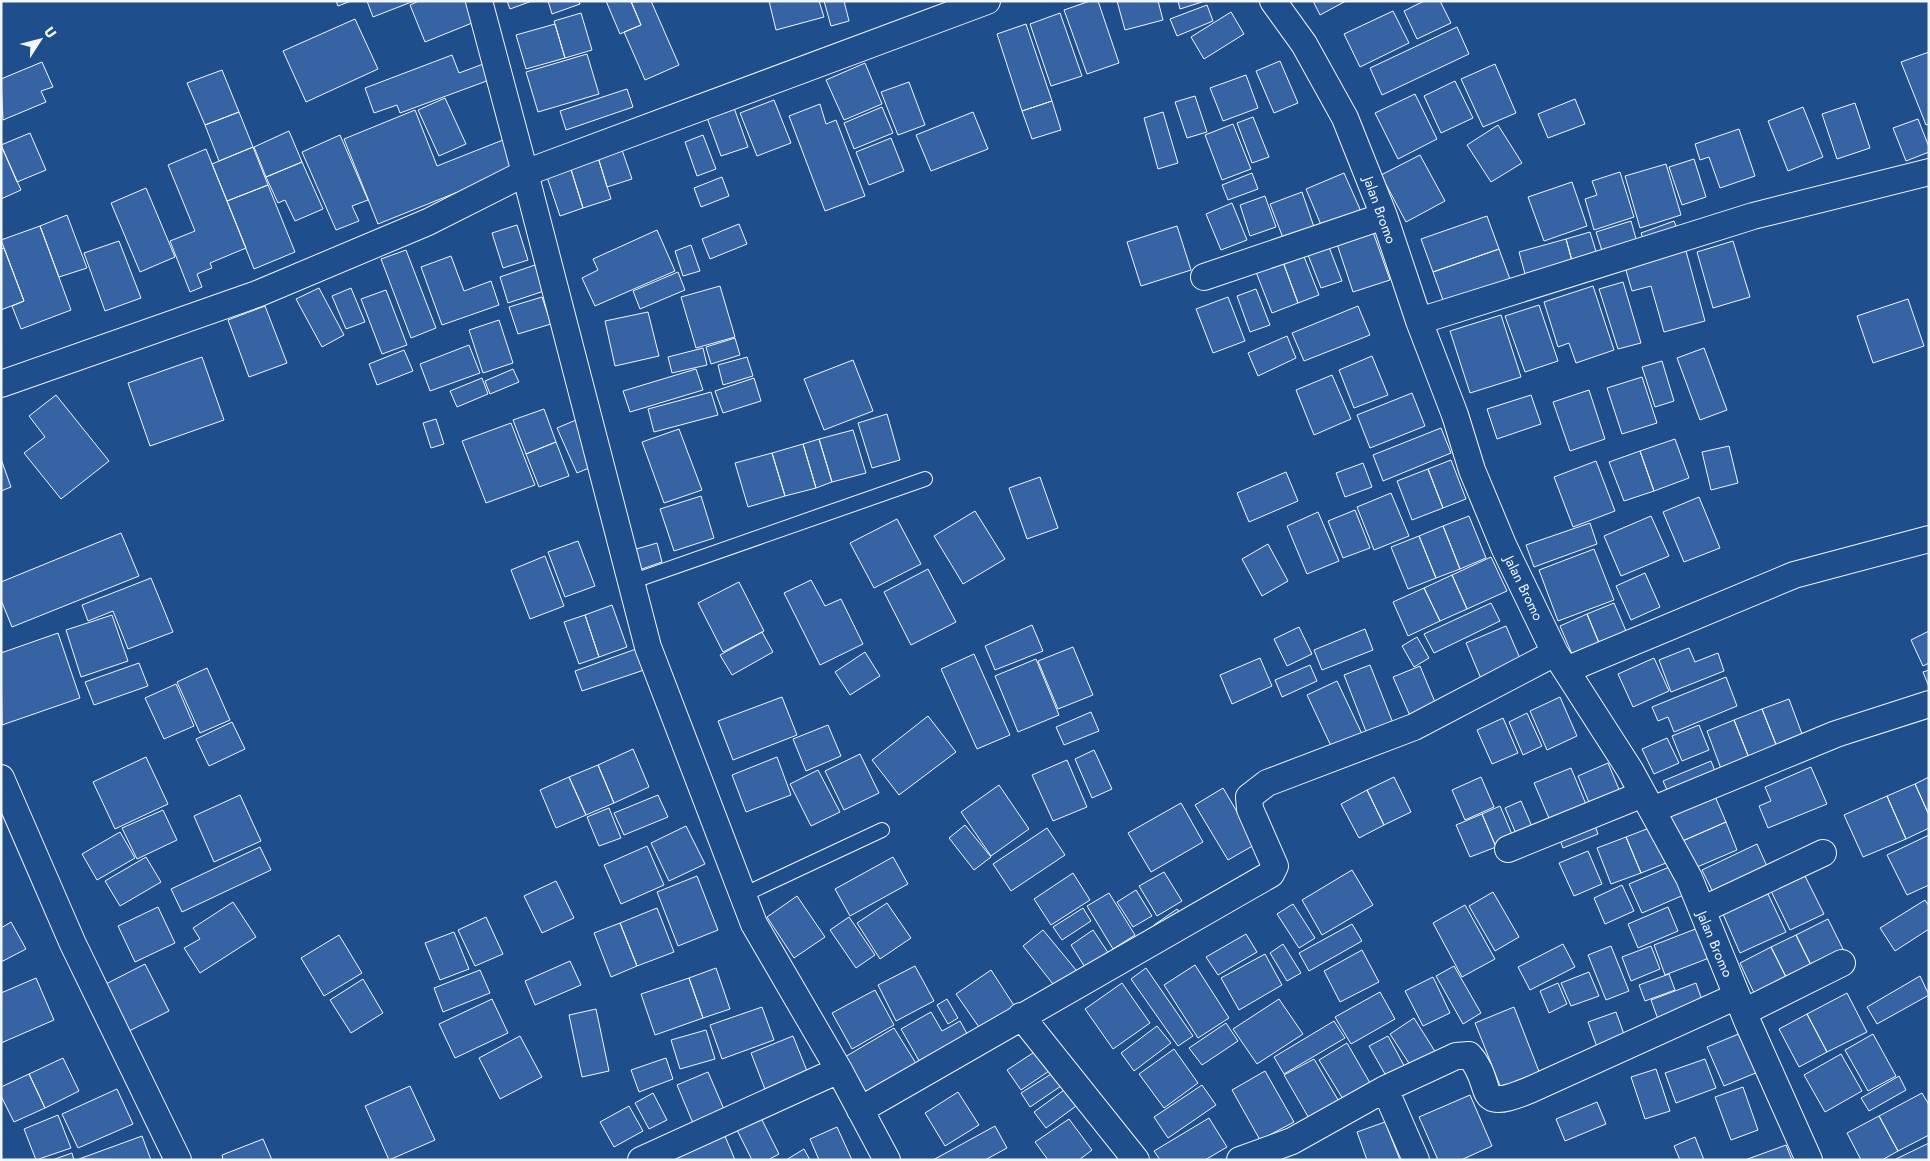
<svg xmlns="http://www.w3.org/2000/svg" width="1930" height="1161" font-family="Jost,sans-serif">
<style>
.building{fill:#3563a3;stroke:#f2f6ff}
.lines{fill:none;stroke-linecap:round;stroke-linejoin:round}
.lane-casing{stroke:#f2f6ff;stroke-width:16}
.street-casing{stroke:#f2f6ff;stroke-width:28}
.lane{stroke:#1f4e8c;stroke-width:14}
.street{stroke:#1f4e8c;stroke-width:26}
.labels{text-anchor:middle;stroke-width:4;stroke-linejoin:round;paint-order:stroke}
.street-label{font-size:14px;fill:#f2f6ff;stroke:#1f4e8c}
</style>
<rect width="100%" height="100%" fill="#1f4e8c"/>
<!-- building -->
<path class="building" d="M336,1H351L338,6Z
M367,1H414L373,17Z
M419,1H469L477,21L425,42L410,5Z
M507,1H532L510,9Z
M548,1H579L580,4L552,14Z
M606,1H631L641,25L620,34Z
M651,1L679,65L645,80L624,32L641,25L631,2Z
M769,1H819L824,17L776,30Z
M824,1H844L849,21L831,26Z
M1090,1H1098L1119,63L1087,74L1064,10Z
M1117,1H1158L1163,20L1125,30Z
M1178,1H1205L1180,9Z
M1313,1H1346L1320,15Z
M1424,1H1440L1451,23L1417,39L1404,11Z
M1207,5L1213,21L1177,36L1170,19Z
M1393,11L1409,43L1360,67L1344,34Z
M1231,12L1244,34L1204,59L1191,37Z
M581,13L592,50L565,58L554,21Z
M1060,13L1082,76L1051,86L1030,24Z
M355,19L378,69L306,102L283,51Z
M555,24L565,58L526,69L516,35Z
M1026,24L1052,101L1022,111L997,34Z
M1457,27L1469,54L1382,95L1370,68Z
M1929,52V124L1926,125L1901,62Z
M587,54L599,94L538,112L526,72Z
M452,55L459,73L486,63L492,79L400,113L397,105L374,113L365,88Z
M1280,61L1298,103L1274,113L1256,71Z
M42,62L53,87L41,91L46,102L3,120L1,79Z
M865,63L882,104L844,120L826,80Z
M1495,64L1516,113L1483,127L1461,79Z
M222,70L239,112L205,125L187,83Z
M1246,75L1258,108L1223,121L1210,88Z
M1455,81L1473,118L1441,133L1424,96Z
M909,82L925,125L898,135L881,92Z
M627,89L633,107L566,130L560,111Z
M1415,94L1437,139L1398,159L1375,113Z
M1195,96L1207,132L1187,138L1175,102Z
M445,98L466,144L439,156L418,110Z
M1575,99L1585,124L1548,138L1538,114Z
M774,100L791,143L757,156L740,113Z
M1052,101L1061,130L1032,139L1022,111Z
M1855,103L1870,148L1837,159L1822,114Z
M820,104L826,124L836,120L865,196L825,211L789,116Z
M733,105L748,147L721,156L706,115Z
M882,107L893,133L854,149L844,123Z
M1803,107L1823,157L1788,171L1768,121Z
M415,110L437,166L508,138L520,167L378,224L344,139Z
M239,112L253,147L219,161L205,125Z
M973,112L988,149L931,171L916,135Z
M1163,112L1178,163L1158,169L1144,118Z
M1253,117L1269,157L1252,163L1237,123Z
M1918,119L1929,147V152L1906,161L1893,128Z
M1233,124L1251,169L1222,180L1205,135Z
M1498,125L1522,163L1491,182L1467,145Z
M1739,129L1755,176L1720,188L1709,157L1700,160L1695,144Z
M289,131L302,162L266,177L254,147Z
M30,133L46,170L17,182L1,145Z
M340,135L368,200L352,206L359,221L336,230L302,152Z
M703,135L716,169L697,176L685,142Z
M891,138L904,171L869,185L856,152Z
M1,145L21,190L1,199Z
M253,147L268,185L227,201L212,164Z
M621,147L632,179L607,187L597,154Z
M206,149L246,248L210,263L212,268L197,274L202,287L190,292L170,241L195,231L168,165Z
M597,154L611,199L583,208L569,163Z
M1420,155L1445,201L1406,222L1381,175Z
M1694,159L1706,197L1682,205L1669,167Z
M302,162L323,209L295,221L285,200L278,203L266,177Z
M569,163L583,208L560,216L545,171Z
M1666,164L1681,215L1640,228L1625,176Z
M1620,172L1634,217L1594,230L1585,199L1597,195L1592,181Z
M1252,173L1258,189L1228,200L1222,185Z
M1344,173L1363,216L1324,232L1306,189Z
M722,177L729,196L701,207L694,188Z
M1572,182L1587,226L1544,241L1528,197Z
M268,185L295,252L254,269L227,201Z
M146,188L175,257L140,272L111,203Z
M1302,192L1314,227L1283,238L1270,204Z
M1265,196L1276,227L1250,236L1240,205Z
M1232,203L1247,240L1221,250L1206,214Z
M67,215L87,268L59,277L40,226Z
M1487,216L1499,249L1433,272L1421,239Z
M1631,221L1638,246L1604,257L1596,232Z
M1674,221L1680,237L1647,249L1641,233Z
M739,224L747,244L710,259L702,239Z
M517,225L528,260L503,268L492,233Z
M40,226L71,310L21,329L12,306L24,301L1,240Z
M1177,226L1191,270L1141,286L1127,242Z
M657,230L675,271L595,306L582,278L598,270L593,259Z
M1373,232L1390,280L1353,292L1337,244Z
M1590,232L1599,261L1574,268L1566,239Z
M1566,239L1574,268L1527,281L1519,252Z
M119,241L141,298L105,311L84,253Z
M1733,241L1750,297L1713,308L1697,252Z
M691,245L700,271L683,276L675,251Z
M1329,247L1342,281L1321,288L1308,255Z
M4,248L24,301L1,310V249Z
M1499,249L1511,282L1445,306L1433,272Z
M406,250L436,328L411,338L381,259Z
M1686,251L1705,321L1664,332L1651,286L1632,291L1625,267Z
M1303,254L1319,295L1298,303L1283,262Z
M451,256L464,291L491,281L499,305L442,325L421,267Z
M1283,262L1298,303L1272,313L1256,272Z
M535,265L544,291L508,303L500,277Z
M678,272L685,290L640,309L633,291Z
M1623,282L1641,343L1618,349L1599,289Z
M720,286L735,337L696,348L681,297Z
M1593,286L1614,350L1576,363L1569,343L1558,347L1544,302Z
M319,288L344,335L322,347L296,299Z
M351,288L365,322L346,329L332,296Z
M1256,289L1270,325L1250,332L1237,296Z
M386,290L407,345L382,354L361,299Z
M542,297L551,324L518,334L509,307Z
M1228,297L1245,341L1213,353L1196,309Z
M1908,299L1924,346L1873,363L1857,316Z
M1539,305L1558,361L1525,372L1505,316Z
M265,306L287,363L249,377L228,320Z
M1358,306L1370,335L1304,361L1292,333Z
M648,312L659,356L615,366L605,321Z
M1501,315L1521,377L1470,393L1450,331Z
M499,320L513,363L483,373L469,330Z
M1287,336L1296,358L1258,376L1248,353Z
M735,338L740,355L711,364L706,347Z
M469,345L480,373L430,391L420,364Z
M703,348L707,365L672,373L668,357Z
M1704,348L1727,410L1700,420L1677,358Z
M404,350L413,371L377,385L369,364Z
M1372,356L1388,395L1354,408L1339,370Z
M202,357L224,420L150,446L128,383Z
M747,357L753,376L723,385L718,365Z
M853,360L873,411L824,430L804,379Z
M1662,361L1674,401L1655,407L1642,367Z
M513,369L519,382L490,394L485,381Z
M696,369L703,390L630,412L623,391Z
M1332,375L1351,419L1314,435L1296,390Z
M1642,377L1657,423L1622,434L1607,388Z
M482,378L488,394L457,407L450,391Z
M754,378L761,401L723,413L715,391Z
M1589,390L1605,439L1570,451L1553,402Z
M711,392L718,415L654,432L648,409Z
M1412,393L1425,426L1370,448L1357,415Z
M56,395L109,461L61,499L24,453L45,437L29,416Z
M1531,395L1541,424L1497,439L1487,409Z
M544,409L556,442L526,454L513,420Z
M887,414L900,460L872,468L858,423Z
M436,419L444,444L431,448L423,423Z
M576,420L596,465L577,473L557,428Z
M511,423L535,485L486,503L462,441Z
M1441,428L1451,453L1383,481L1373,455Z
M679,429L702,490L664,503L642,442Z
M853,430L866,473L832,482L819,439Z
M819,439L832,482L816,488L803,444Z
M1675,439L1689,478L1654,491L1640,451Z
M556,442L569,476L539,487L526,454Z
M803,444L816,488L785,496L772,453Z
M1729,446L1738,483L1711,490L1702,452Z
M1640,451L1654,491L1624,501L1609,462Z
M772,453L785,496L748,507L735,463Z
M1,459L11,487L1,491Z
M1451,460L1466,499L1443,508L1428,469Z
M1596,461L1615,511L1573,527L1554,477Z
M1363,463L1372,487L1345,497L1336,473Z
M1428,469L1443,508L1412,520L1397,481Z
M1286,472L1298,501L1249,522L1237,493Z
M1040,477L1058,528L1027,539L1009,488Z
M1391,493L1409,536L1374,550L1357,507Z
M701,496L714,538L674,551L660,509Z
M1699,497L1720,548L1684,562L1663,512Z
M1355,510L1370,548L1343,558L1328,521Z
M975,511L1005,559L963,584L934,536Z
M1318,512L1339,561L1307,574L1287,526Z
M1469,516L1486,558L1460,569L1443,526Z
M1651,516L1669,556L1621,576L1604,536Z
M897,519L921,564L874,588L850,543Z
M1590,523L1597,544L1534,567L1526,545Z
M1443,526L1460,569L1436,578L1419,536Z
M121,533L139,576L12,627L1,600V582Z
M1419,536L1436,578L1408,589L1391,547Z
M578,541L595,586L565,597L548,552Z
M657,543L662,562L639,570L633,550Z
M1268,544L1288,581L1262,596L1242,559Z
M1594,549L1614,600L1558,621L1539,570Z
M545,556L564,606L530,619L511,570Z
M1491,557L1507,591L1467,609L1452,575Z
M928,569L956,622L911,645L884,592Z
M1645,573L1660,607L1631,620L1616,586Z
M1452,575L1467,609L1440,621L1424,588Z
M151,578L173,632L128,649L113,611L88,621L82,605Z
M811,580L825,606L841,599L863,644L820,665L784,593Z
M739,582L764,631L723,652L698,603Z
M1424,588L1440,621L1408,636L1393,602Z
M1491,603L1500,621L1434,653L1424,634Z
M1614,603L1629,638L1602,650L1587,614Z
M612,605L627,647L599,657L585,615Z
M1587,614L1602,650L1575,661L1560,626Z
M112,615L128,661L81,677L66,630Z
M585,615L599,657L579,664L564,622Z
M1032,625L1043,651L995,670L985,646Z
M1506,626L1522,663L1482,681L1466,643Z
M1299,627L1312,654L1287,666L1274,639Z
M1365,629L1373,650L1322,670L1314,650Z
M1929,631V663L1923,666L1911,640Z
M762,632L773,652L732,675L720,655Z
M58,633L80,698L2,725L1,653Z
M1417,637L1429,658L1414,667L1402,646Z
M1073,647L1093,695L1058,709L1038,661Z
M1689,648L1695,662L1718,653L1724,671L1671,692L1659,660Z
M636,649L644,670L582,691L575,671Z
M865,652L880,676L850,695L835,672Z
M974,654L1010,735L977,749L941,669Z
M1260,658L1272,686L1232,704L1220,675Z
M1654,658L1669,691L1633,707L1618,674Z
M1036,659L1059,715L1018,732L995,676Z
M139,663L148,686L94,705L85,682Z
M1310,665L1317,681L1282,697L1275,680Z
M1370,665L1393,723L1367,734L1344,675Z
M1420,666L1437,707L1411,718L1393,677Z
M207,668L230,720L200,733L177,682Z
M1929,670V687L1923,672Z
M1726,677L1737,706L1674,732L1668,717L1658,721L1652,707Z
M1337,681L1362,734L1332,748L1307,695Z
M176,684L194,726L164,739L145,698Z
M782,697L797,735L733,760L718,721Z
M1560,697L1577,736L1547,750L1530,711Z
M1789,699L1805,742L1779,752L1762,709Z
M1762,709L1779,752L1751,763L1734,720Z
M1091,712L1099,731L1064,745L1056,727Z
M1527,713L1542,746L1523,755L1509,722Z
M928,716L956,752L899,795L872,760Z
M1503,718L1518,753L1492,764L1477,730Z
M1734,720L1751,763L1723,774L1707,731Z
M232,722L245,749L209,766L196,739Z
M828,725L841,756L806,771L793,739Z
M1699,725L1709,750L1682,761L1672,736Z
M1667,738L1679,763L1654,774L1642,749Z
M633,749L649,787L614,803L598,765Z
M1094,750L1112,789L1092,798L1075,759Z
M860,754L879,793L844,810L825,771Z
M146,757L168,804L115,829L93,782Z
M777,757L791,795L746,812L732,775Z
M1067,760L1087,807L1053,821L1032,775Z
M1711,761L1718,779L1671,799L1663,781Z
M1608,763L1623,799L1593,812L1578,776Z
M598,765L614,803L586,815L569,777Z
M1811,767L1827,804L1768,828L1759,806L1771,801L1765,787Z
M1571,768L1590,814L1554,830L1534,783Z
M818,770L840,812L811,826L790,784Z
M569,777L586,815L556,828L540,790Z
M1394,777L1411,812L1384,825L1367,790Z
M1481,777L1494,807L1465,820L1452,790Z
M1929,777V815L1915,784Z
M1915,784L1929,815V828L1906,839L1887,796Z
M999,785L1029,829L991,856L961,812Z
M1223,788L1256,844L1228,860L1195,805Z
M1367,790L1384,825L1359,838L1341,804Z
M1714,794L1726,822L1678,843L1666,815Z
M240,795L261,841L214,862L194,816Z
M658,795L668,817L624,835L614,813Z
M1887,796L1906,839L1863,857L1844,815Z
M1521,801L1533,829L1517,836L1505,808Z
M1181,803L1203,842L1151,872L1128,833Z
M1500,806L1514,839L1496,847L1482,814Z
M609,808L621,838L599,846L587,817Z
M163,810L177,840L137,859L122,828Z
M1482,814L1496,847L1470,857L1456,825Z
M1592,818L1598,834L1563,848L1557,832Z
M1726,822L1737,850L1690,870L1678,843Z
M965,825L991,857L974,870L949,838Z
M1657,825L1671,861L1641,873L1626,837Z
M686,826L705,864L669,881L651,843Z
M1047,828L1065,855L1011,891L993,864Z
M120,832L135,858L97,880L82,854Z
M1929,835V885L1907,895L1887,855Z
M1626,837L1641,873L1611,884L1597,848Z
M1757,844L1770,873L1716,898L1702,870Z
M647,846L664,885L621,904L604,865Z
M260,847L271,870L182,912L171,889Z
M1588,851L1602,884L1574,896L1559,863Z
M146,857L161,882L120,906L105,881Z
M893,857L908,884L850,916L835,889Z
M1674,865L1686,894L1642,913L1629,884Z
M1352,870L1373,905L1322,935L1302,900Z
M1164,872L1182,901L1157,916L1139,886Z
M1803,872L1824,914L1790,930L1770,889Z
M1073,873L1090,900L1051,925L1034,899Z
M697,876L718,930L678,946L657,892Z
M556,881L574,918L542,933L524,896Z
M1622,885L1634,911L1605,924L1594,898Z
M1136,890L1152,916L1133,927L1117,902Z
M1493,892L1519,937L1495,951L1469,906Z
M1109,893L1135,935L1113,949L1087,906Z
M1768,894L1786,932L1740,953L1723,914Z
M797,896L825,937L794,958L767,917Z
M1925,900L1929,906V929L1895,951L1880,928Z
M233,902L256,937L200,973L184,948L200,939L193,928Z
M887,903L911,938L880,959L857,923Z
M1293,904L1315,938L1299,948L1277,914Z
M1465,905L1495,959L1462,977L1433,923Z
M158,907L175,943L135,962L118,926Z
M1668,907L1678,931L1638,948L1628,924Z
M657,908L674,952L637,966L620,923Z
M1083,908L1091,921L1062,940L1053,927Z
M1177,909L1186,921L1163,937L1154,925Z
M486,917L503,954L475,966L458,930Z
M849,917L875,955L856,968L830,930Z
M1828,919L1844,951L1812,967L1796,935Z
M11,922L26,949L1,962V928Z
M620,923L637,966L611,977L594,933Z
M1352,924L1362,941L1309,971L1299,953Z
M1698,928L1709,958L1665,975L1654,945Z
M1043,930L1081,976L1060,993L1023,946Z
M1093,930L1111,957L1088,972L1071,945Z
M454,932L469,969L440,980L425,943Z
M1246,934L1257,952L1218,975L1206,957Z
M339,935L362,973L324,996L301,958Z
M1796,935L1812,967L1787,979L1771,947Z
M1283,944L1301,973L1287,981L1270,953Z
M1563,944L1575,967L1530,990L1518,967Z
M1611,946L1629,991L1606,1000L1588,955Z
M1651,946L1660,969L1631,981L1622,957Z
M1771,947L1787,979L1755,995L1740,963Z
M1362,950L1379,982L1340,1002L1324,971Z
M1265,954L1282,985L1239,1010L1221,978Z
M570,961L581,985L535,1005L525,981Z
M145,964L169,1011L123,1034L100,987Z
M1195,965L1229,1018L1198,1038L1164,985Z
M915,966L934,1001L896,1021L878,985Z
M1454,966L1481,1013L1463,1024L1436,976Z
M716,968L730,1009L703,1018L689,978Z
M1146,968L1193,1036L1178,1046L1131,979Z
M480,970L490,993L443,1012L434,988Z
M991,970L1015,1007L981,1030L956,994Z
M1589,972L1599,996L1571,1006L1561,983Z
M1669,974L1675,990L1645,1001L1639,985Z
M1920,976L1929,995L1877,1024L1867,1007Z
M1433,977L1450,1013L1423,1026L1405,991Z
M36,978L54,1020L1,1043V993Z
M689,978L703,1018L655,1035L641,994Z
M363,979L383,1013L351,1033L330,1000Z
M1122,983L1150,1023L1113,1049L1085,1009Z
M1558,983L1567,1004L1549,1013L1540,991Z
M1696,983L1704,1006L1659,1022L1651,1000Z
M875,990L894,1025L852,1049L832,1013Z
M1380,992L1395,1019L1351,1044L1335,1017Z
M1847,993L1867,1032L1827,1052L1807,1014Z
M492,999L508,1033L455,1058L439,1024Z
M947,999L958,1018L948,1024L937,1005Z
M1279,999L1303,1034L1257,1064L1233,1029Z
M762,1007L774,1040L722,1059L710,1025Z
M1514,1007L1540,1074L1501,1088L1475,1023Z
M596,1009L609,1071L582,1077L569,1015Z
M931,1012L942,1031L960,1021L970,1039L922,1066L901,1029Z
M1616,1012L1625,1037L1597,1047L1588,1022Z
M1807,1014L1827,1052L1799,1067L1779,1029Z
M1414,1018L1436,1053L1412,1068L1390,1034Z
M1334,1021L1345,1038L1284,1074L1274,1057Z
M1226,1023L1238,1041L1202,1065L1189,1048Z
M1157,1026L1171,1043L1134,1071L1121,1053Z
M894,1028L917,1065L862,1099L838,1061Z
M706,1030L715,1059L680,1069L671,1040Z
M1741,1033L1758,1072L1724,1086L1707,1047Z
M1873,1034L1896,1076L1868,1091L1845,1050Z
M520,1036L542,1077L500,1099L479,1058Z
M793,1036L809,1076L766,1092L751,1053Z
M1388,1036L1407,1071L1389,1081L1369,1046Z
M1347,1043L1373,1088L1346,1104L1319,1060Z
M1042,1047L1055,1067L1021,1090L1007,1070Z
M1174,1049L1198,1083L1164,1108L1139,1074Z
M1841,1054L1862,1091L1825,1112L1804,1075Z
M63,1058L79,1091L45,1108L29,1074Z
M666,1058L673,1079L639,1092L631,1070Z
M1314,1059L1344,1110L1314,1127L1284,1075Z
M1705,1059L1716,1088L1676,1103L1665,1073Z
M1059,1069L1067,1082L1030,1107L1021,1093Z
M1656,1069L1670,1111L1645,1119L1631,1077Z
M1265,1071L1294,1122L1260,1140L1232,1090Z
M708,1072L726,1114L695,1128L677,1085Z
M29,1074L45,1108L14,1122L1,1096V1087Z
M1899,1076L1906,1090L1869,1111L1861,1098Z
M1071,1085L1083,1101L1046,1128L1034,1112Z
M1202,1085L1216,1105L1168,1138L1154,1117Z
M410,1086L435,1140L389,1160L365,1106Z
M1743,1087L1758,1130L1731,1140L1715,1097Z
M117,1089L133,1124L78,1148L62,1114Z
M958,1092L979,1125L945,1146L925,1113Z
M653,1093L667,1120L649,1129L635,1103Z
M1922,1093L1929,1105V1135L1898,1151L1879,1116Z
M1470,1095L1492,1146L1461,1160H1438L1419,1117Z
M1597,1102L1606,1124L1565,1141L1556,1119Z
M629,1106L643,1131L614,1147L600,1122Z
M58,1115L71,1148L36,1160L24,1129Z
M760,1116L779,1154L768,1160H752L736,1128Z
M1879,1116L1898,1151L1882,1160H1861L1847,1133Z
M1209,1118L1227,1147L1205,1160H1160L1154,1151Z
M1069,1119L1092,1150L1079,1160H1048L1035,1142Z
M1385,1122L1400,1160H1367L1357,1132Z
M995,1126L1007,1148L985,1160H933Z
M837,1127L852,1160H819L810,1139Z
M722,1129L735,1160H652Z
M142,1136L151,1160L79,1159Z
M1695,1137L1704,1160H1680L1674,1146Z
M263,1139L272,1160H223L222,1155Z
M1929,1143V1160H1894Z
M1786,1145L1792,1160H1745Z
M804,1149L810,1160H786Z
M72,1153L74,1160H52Z"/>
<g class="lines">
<!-- lane casing -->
<g class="lane-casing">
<path id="lane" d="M631,582L925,479
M743,895L882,830"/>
</g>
<!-- street casing -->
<g class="street-casing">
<path id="street" d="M479,1L525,173L648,647L754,924L839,1070L887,1160
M1273,1L1304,44L1345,118L1384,216L1419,321L1455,415L1472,470L1504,547L1555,653L1630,770L1689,878L1748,1023L1809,1160
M1204,277L1384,216
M1419,321L1753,216L1929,172
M1,384L257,294L428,222L525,173L987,1
M1566,670L1794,575L1929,539
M1,778L73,944L178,1160
M1652,810L1836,734L1929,704
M1508,849L1643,794
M1702,910L1823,853
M1744,1012L1842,963
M1021,1016L1136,1160
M1385,1089L1416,1160
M860,1110L1271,874L1275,866L1250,809L1249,797L1267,783L1414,727L1555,653
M641,1160L839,1070
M1240,1160L1292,1141L1385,1089L1456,1056L1469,1055C1497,1086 1470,1115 1532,1089L1737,996"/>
</g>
<!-- lane -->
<use href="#lane" class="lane"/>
<!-- street -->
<use href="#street" class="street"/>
</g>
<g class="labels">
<!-- street labels -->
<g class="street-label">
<text transform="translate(1380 210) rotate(70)" y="5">Jalan Bromo</text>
<text transform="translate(1524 588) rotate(64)" y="5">Jalan Bromo</text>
<text transform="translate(1715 944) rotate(67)" y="5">Jalan Bromo</text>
</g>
</g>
<!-- border -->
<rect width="1930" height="1161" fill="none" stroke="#f2f6ff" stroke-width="5"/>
<!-- north arrow -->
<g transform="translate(40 40) rotate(54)" stroke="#1f4e8c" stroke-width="4" paint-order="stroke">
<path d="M0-4L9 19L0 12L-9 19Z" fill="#f2f6ff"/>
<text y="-8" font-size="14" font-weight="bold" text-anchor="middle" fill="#f2f6ff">U</text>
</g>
</svg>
